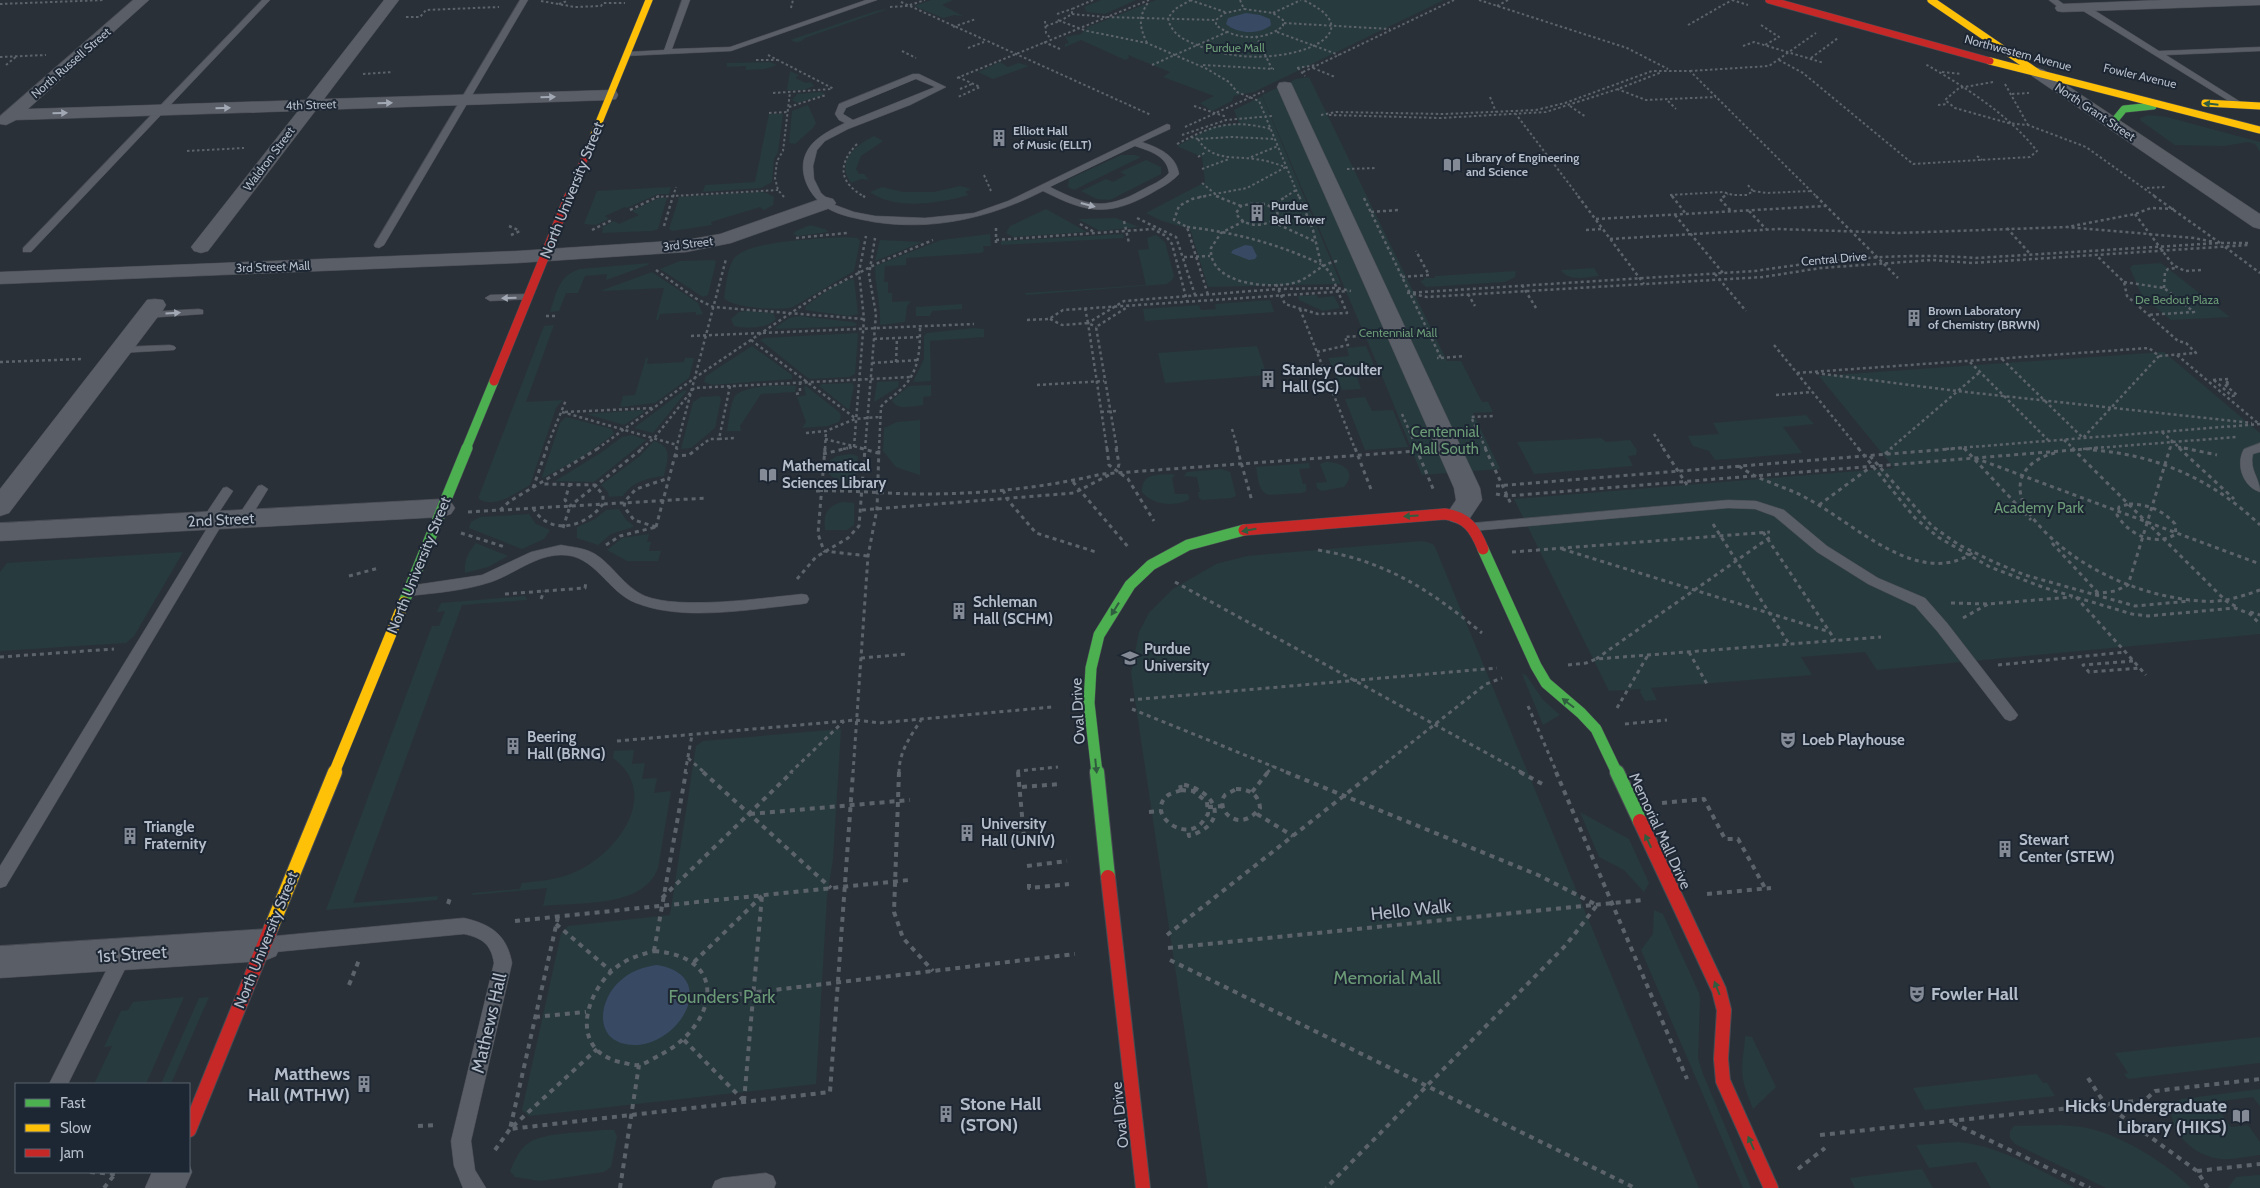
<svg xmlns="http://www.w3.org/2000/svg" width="2260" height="1188" font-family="Cabin,sans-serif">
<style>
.green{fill:#273a3e}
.water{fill:#384963}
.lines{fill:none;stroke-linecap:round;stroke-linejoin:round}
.lane-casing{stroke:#484c53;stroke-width:1}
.street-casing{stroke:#484c53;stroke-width:1}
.fast-far3-casing{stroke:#484c53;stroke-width:8}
.fast-far2-casing{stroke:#484c53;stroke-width:10}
.fast-far1-casing{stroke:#484c53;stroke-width:12}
.fast-casing{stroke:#484c53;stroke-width:16}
.slow-far2-casing{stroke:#484c53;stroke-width:8}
.slow-far1-casing{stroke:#484c53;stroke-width:12}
.slow-casing{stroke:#484c53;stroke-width:16}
.jam-far3-casing{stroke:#484c53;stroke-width:8}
.jam-far2-casing{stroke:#484c53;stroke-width:10}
.jam-far1-casing{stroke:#484c53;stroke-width:12}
.jam-casing{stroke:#484c53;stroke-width:16}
.path-far3{stroke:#5d636a;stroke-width:2;stroke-dasharray:2.5 2.5;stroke-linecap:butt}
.path-far2{stroke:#5d636a;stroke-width:2.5;stroke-dasharray:3 3;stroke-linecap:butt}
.path-far1{stroke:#5d636a;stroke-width:3;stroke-dasharray:4 4;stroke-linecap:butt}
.path{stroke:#5d636a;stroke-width:4;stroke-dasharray:5 5;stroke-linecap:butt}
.lane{fill:#5a5e66;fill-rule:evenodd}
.street{fill:#5a5e66;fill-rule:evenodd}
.fast-far3{stroke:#4caf50;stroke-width:7}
.fast-far2{stroke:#4caf50;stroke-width:9}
.fast-far1{stroke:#4caf50;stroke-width:11}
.fast{stroke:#4caf50;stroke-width:14}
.slow-far2{stroke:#ffc107;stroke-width:7}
.slow-far1{stroke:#ffc107;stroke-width:11}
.slow{stroke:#ffc107;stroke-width:14}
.jam-far3{stroke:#c62828;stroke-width:7}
.jam-far2{stroke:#c62828;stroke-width:9}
.jam-far1{stroke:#c62828;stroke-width:11}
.jam{stroke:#c62828;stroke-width:14}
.oneway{fill:#a2a9b5}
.oneway2{fill:#305d3f}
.labels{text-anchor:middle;stroke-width:4;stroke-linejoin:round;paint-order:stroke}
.far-park-label{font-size:12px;fill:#6b9a76;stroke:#1d2633}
.far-street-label{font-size:12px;fill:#b4bcc9;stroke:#1d2633}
.far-poi-label{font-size:12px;font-weight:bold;fill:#b4bcc9;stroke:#1d2633;text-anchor:start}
.street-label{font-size:15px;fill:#b4bcc9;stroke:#1d2633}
.poi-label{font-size:15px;font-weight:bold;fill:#b4bcc9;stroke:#1d2633;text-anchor:start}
.park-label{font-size:15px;fill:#6b9a76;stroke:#1d2633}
.near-street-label{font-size:18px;fill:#b4bcc9;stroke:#1d2633}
.near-park-label{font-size:18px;fill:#6b9a76;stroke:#1d2633}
.near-poi-label{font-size:18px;font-weight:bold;fill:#b4bcc9;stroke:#1d2633;text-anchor:start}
</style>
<rect width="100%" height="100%" fill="#2a3038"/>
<!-- green -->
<path class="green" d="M931,0H953L942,5L963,16L954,15L943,18L914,6Z
M1101,0H1136L1105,14L1087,12L1084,7Z
M1156,0H1444L1254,92L1234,96L1232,101L1212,111L1200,103L1214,96L1163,77L1170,72L1128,55L1129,58L1125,60L1081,40L1065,47V44L1069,43L1065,37L1081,34L1088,27Z
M888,9L805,38C800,43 797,43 790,40L876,11Z
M770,62L777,65L765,69L746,70V66L727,67V63Z
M1000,62L1008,67L1019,63L1029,66L993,79L978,72Z
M790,71L799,75L795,78L806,83L811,82L814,86L804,90H787Z
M1309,77L1447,361H1461L1482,402H1488L1493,412L1473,413L1500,469L1422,475L1378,366L1262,95L1296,79Z
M820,92L824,93L823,95L797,103L792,100L797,94Z
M1262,96L1341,284L1208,287L1190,229L1162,221L1146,213L1205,182L1202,157L1177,146L1213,127L1239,123L1234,110Z
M808,105L816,123L813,128L795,144L789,143L792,111Z
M769,114H783L778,152L774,159L772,182L761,188L703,192L705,185L755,182Z
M2149,115L2167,117L2260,142V152L2255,144L2248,142L2224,146L2175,145L2141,121L2140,118Z
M874,136L883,141L861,156L856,169L859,174H864L869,180L861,179L851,183C835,162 856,145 874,136Z
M1121,155H1135L1141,157L1074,190L1068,187L1069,179Z
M1146,160L1161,167V174L1110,200L1097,199L1081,191L1106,179L1113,182L1126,175L1120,172Z
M960,186L971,189L965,192L969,195C940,203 896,211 870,192L882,187L903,192H934Z
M671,187L669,194H658L627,208L625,207L605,216L609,219L596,225L584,224L597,191Z
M760,192L767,193L774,197L773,205L764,210L760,207L711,222L712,225L672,231L669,229L679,197Z
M659,198H667L658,229L652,231L602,233L603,229L601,228L614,221L619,224L639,215L632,211Z
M1046,209L1087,232L1013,237L1006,233L1010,226Z
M1116,218L1139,227L1100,231L1078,219Z
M810,225L825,229L828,232L798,236L793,234L796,231Z
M990,234L991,246H983L984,251L981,253L906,258V265L885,266L884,282H888V293H892V302L911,301L907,306L905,322L880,325C881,305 875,286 875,266L941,240Z
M1123,234L1124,238L1001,245V241Z
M1156,235L1165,242L1174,276L1172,280L1167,284L1026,295L1025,293L1146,285L1138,250L1149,249L1147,238Z
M844,237L857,238L860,241L854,271L793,307C780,311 732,308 724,298C726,287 727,270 733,260C745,240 820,239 844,237Z
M880,240L923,242L875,261Z
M714,260L716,262L708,295L703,297L660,269L680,261Z
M649,263L648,265L606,280L607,274L585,276L578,293H566L559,311L550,312C557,292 558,276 580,269Z
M2161,263L2230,317L2171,320L2142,296L2130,268L2133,265Z
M1594,268L1599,276C1587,277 1568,282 1561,270Z
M1516,271L1515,277L1505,282L1426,287L1420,281L1424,280V278H1435V276Z
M652,272L698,303L703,314L696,315V312L660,314L658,320H656L664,288L600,291Z
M854,279L858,314L849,316L805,310L806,306C819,297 838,280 854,279Z
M1317,295L1318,298L1334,296L1340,308L1323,311L1299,300L1298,296Z
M1270,300L1274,312L1145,321L1143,309L1199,305L1201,310L1216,309L1215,304Z
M962,304V309L932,311L930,316H916V307Z
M746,311L773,313L776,319C767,329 746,329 734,326L731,319L739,312Z
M799,316L853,322L857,324L855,326L775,329L776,327L789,318Z
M554,325L526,402L563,400L556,408L530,485C515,493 496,509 479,499V496L544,326Z
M974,328L984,329V337L930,341L931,381L913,382L924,359V336L927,333Z
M857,333L858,335L855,374L849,377L809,379L760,340L764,338Z
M752,346L792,375V379L712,385L704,382L706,376Z
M1257,346L1267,375L1165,383L1158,353Z
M1366,346L1378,374L1356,375L1361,389L1342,390L1328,358L1349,356L1347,348Z
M2164,352L2260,433V634L1877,670L1865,652L1801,657L1812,675L1651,688L1657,700L1645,701L1640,692L1641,689L1609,691L1514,499L1894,468L1819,376Z
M646,358H648L647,364L684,362L685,358H694L689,378L655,403L620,407L623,396L635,395Z
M899,381L898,387L874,402L877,382Z
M852,383L854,386L849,410L819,386L822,384Z
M931,385V396L923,397V405C913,406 896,411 892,400L909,386Z
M796,386L795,392L761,394L740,426L741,431H727C729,421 730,404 735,396C743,385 783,385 796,386Z
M806,386L839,412L841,416L839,422L828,426L802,428L806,422L797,397L806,395L804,387Z
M683,391H687L653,433L634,428Z
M719,396L721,399L715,428L691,448L681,449L693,402L701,397Z
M1365,397L1372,411L1393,410L1408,447L1365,450L1345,399Z
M643,410L644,412L624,425L586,414Z
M1806,415L1814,424L1783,427L1802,453L1715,460L1709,451L1693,446L1688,436L1719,434L1713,423Z
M566,417L612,429L614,434L582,457L543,478L542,477L560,423Z
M920,420V475L896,467L883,451L884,428L897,422Z
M632,435L646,440L594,482L555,481L602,452L622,437Z
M1601,438L1606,442L1630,440L1637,450L1636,455L1628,456L1633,466L1534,474L1517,442Z
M654,441C674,447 667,460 664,476C647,478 632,482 623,496L609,497L608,492L601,485L640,456Z
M850,454L858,456L856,481C845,482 837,482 829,474V461L837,456Z
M1326,462C1342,462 1358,471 1344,487L1322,491L1317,488L1316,483L1327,482L1320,464Z
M1309,463L1310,468L1299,469L1303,484H1306V491L1302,493L1270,495C1258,493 1258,477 1256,467Z
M1221,469L1230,472L1236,496L1231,498L1202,500L1199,498L1198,492H1200L1197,477L1184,476L1187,472Z
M1171,474L1175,475L1172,478L1175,494H1188L1189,498L1188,500C1174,507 1152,505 1142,492C1142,473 1156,475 1171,474Z
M842,502L854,503V525L847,530H825C823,514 827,506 842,502Z
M619,509L626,520L633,525V527L611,534L598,545L577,538V527L595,519L606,510Z
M529,514L536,524L550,530L544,539L522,549L469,528L471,522L480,517Z
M649,534L647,542H651L649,551H661L658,561H627L607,550L622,538Z
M1422,541L1433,544L1435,547L1699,1188H1208L1131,673L1139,632L1149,613L1173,589L1216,564L1247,556Z
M476,543L508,556L488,567L465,573C464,560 468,553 476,543Z
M183,552L134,636L126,643L0,651V572L7,563Z
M525,596L527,600L462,605L353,903L438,896L437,900L326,910L432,626H439L445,611L437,612L441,603Z
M1522,674L1526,675L1543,700L1560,715L1543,725Z
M841,729L833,859L827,897L816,1084L529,1116L522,1110L561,934L568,926L670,915L696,746L703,741Z
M634,750L632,764L645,763L642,779L657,778L654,793L671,791L658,868C644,908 580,902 543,906L547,888L472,895L473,893L520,889L522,883C541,881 557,880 575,872C617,854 662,794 613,758L614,751Z
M1580,812L1629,839L1649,883L1644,892L1624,870L1599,857Z
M1654,910L1663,914L1699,993L1700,999L1698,1058L1703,1074L1751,1188H1743L1641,950L1653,934Z
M184,997L146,1084H94L112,1046L104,1047L121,1011L128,1010L133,1002Z
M209,997L171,1084H161L199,998Z
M1745,1036L1752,1037L1776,1087L1753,1109C1748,1096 1742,1083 1742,1068C1742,1058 1745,1047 1745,1036Z
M2260,1037V1063L2128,1079L2124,1074L2128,1073L2115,1053Z
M2037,1074L2043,1083H2047L2055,1096L1925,1110L1913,1088Z
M2260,1089V1106L2253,1097L2213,1102L2231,1127L2248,1125L2260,1142V1155C2248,1156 2233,1160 2221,1159C2194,1156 2169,1133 2171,1105L2181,1099Z
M2060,1125C2070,1126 2081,1126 2091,1129C2124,1137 2168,1164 2191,1188H2106L2015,1144L2010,1138V1131L2014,1126Z
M602,1130H614L617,1136L611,1167L604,1172L540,1181L515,1177L510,1171C514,1162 519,1150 527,1144C542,1132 583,1133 602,1130Z
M1958,1142C2000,1146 2037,1169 2075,1188H1991L1976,1162L1929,1168L1916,1145Z
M1922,1169L1933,1188H1855L1850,1178Z
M2260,1175V1188H2228L2236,1177Z"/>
<!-- water -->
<path class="water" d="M1246,13L1260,15L1270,19L1271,25C1260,35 1237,34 1226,24L1228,18Z
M1245,245L1252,246L1257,256L1255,259L1249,260L1231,253L1233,250Z
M657,965C725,976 674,1055 625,1044C593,1037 600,998 620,981C631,971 643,967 657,965Z"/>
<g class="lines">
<!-- lane casing -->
<g class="lane-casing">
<path id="lane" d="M262,0H270L31,252H23V248Z
M520,0H528L384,245L379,248L375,247L374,245Z
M682,0H690L672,49L730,47L866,0H877L731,51L625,56V52H628L664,50Z
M2049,0H2058L2069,8L2062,10Z
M2080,5H2086L2159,51L2260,47V51L2166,55L2247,106L2240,108L2080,9Z
M913,74H919L946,87L910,105L848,129L825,141L817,150L813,166L814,179L821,193L835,205L854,212L875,216L925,218L974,213L1008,201L1167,124L1170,125V129L1142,142C1159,148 1176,155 1179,174C1171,183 1160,188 1150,194C1106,218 1085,212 1043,191C990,218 934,231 874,222C859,219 840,216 827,208C806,194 793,164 813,143C822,134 834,128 845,123L839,120L835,114L839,104ZM916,79L935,87L853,120L843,114L846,108ZM1135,146C1150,151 1167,156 1169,173C1162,181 1151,185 1142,190C1104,211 1088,206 1050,187Z
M528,294L532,295V299L490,301L485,298L490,295Z
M199,309L203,310V314L147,318L142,315L147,312Z
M170,345L174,346L176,348L174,350L120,353L114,350L120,347Z
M2260,443V452L2253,454C2249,470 2260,478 2260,492C2243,487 2235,464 2244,449Z
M262,485L268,489L248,522H238L237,519L238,516L258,486Z
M227,487L233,491L216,517L223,518L224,521L6,886L0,888V866L209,525L202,524L201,521L223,488Z
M1728,500L1756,501L1784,510L1827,546L1878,578L1925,598L1947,623L2015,711L2018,715L2015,719L2010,721L2005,719L1937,631L1915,606L1868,584L1817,552L1774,516L1755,509L1728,508L1473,531L1466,527L1473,523Z
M561,545C572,547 585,548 595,554C613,565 624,587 645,596C681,610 762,598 802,594L807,595L809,599L807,603L802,604C751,609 684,622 636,603C607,592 595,554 561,555C536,555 514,574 491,582C464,591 435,593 408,596L403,594L401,591L403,588L408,586L482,575L531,552Z
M464,918C491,924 507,935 512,963L471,1141L475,1170L486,1188H463L454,1166L451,1141L494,963C491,944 482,938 464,934L265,953L259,951L256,945L259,939L265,937Z
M123,947L129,949L132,955L68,1084H49L117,949Z
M766,1173L773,1176L776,1183L774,1188H712L715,1181L722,1178Z"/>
</g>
<!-- street casing -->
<g class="street-casing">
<path id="street" d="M133,0H149L28,109L306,100L384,0H399L324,99L610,90L616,91L618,95L616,99L610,100L316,110L208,251L201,253L194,251L191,247L298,111L16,120L6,125L0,124V116Z
M2162,0H2260V5L2062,12L2057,11L2055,8L2057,5L2062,4Z
M2038,68L2044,70L2260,214V229L2253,227L2032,76L2030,73L2032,70Z
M1285,82L1291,83L1293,87L1480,488L1482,500L1468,521L1459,524L1450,521L1446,515L1456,500L1454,488L1277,87L1279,83Z
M826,197L833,199L836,203L833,207L731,243L686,252L517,263L0,284V272L517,251L686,240L720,234Z
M155,299L163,300L166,305L163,310L9,513L0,516V489L147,300Z
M442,499L451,502L455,508L451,514L442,517L0,541V523Z
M264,929L276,934L281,945L276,956L264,961L0,978V946Z
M189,1164L192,1172L185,1188H145L152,1172H189Z"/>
</g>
<!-- fast-far3 casing -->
<g class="fast-far3-casing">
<path id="fast-far3" d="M2115,126V120L2124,109L2153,106"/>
</g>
<!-- fast-far2 casing -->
<g class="fast-far2-casing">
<path id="fast-far2" d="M466,449L494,381"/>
</g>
<!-- fast-far1 casing -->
<g class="fast-far1-casing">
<path id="fast-far1" d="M1483,549L1536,666L1546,683L1581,713L1596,729L1617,773
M404,602L467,448
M1097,773L1089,703L1091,668L1099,635L1130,585L1151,565L1188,545L1244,530"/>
</g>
<!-- fast casing -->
<g class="fast-casing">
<path id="fast" d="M1097,772L1108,877
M1617,772L1640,821"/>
</g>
<!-- slow-far2 casing -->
<g class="slow-far2-casing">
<path id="slow-far2" d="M1931,0L2038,73
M1990,61L2260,130
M2205,103L2260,106
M593,137L649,0"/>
</g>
<!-- slow-far1 casing -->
<g class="slow-far1-casing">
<path id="slow-far1" d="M334,773L404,602"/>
</g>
<!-- slow casing -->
<g class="slow-casing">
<path id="slow" d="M271,928L335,772"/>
</g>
<!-- jam-far3 casing -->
<g class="jam-far3-casing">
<path id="jam-far3" d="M1769,0L1990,61
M569,197L593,137"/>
</g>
<!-- jam-far2 casing -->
<g class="jam-far2-casing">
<path id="jam-far2" d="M494,381L569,196"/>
</g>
<!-- jam-far1 casing -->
<g class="jam-far1-casing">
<path id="jam-far1" d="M1244,530L1445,514C1467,517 1475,529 1483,549"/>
</g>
<!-- jam casing -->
<g class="jam-casing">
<path id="jam" d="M1640,821L1719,990L1724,1010L1721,1059L1723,1081L1771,1188
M1108,877L1143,1188
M189,1130L271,928"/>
</g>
<!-- path-far3 -->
<path class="path-far3" d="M1093,0L1072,9V14L1060,21L1087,31L1147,43L1207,69L1229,82L1237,92L1259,101L1299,197
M1190,0L1225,12
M1191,0L1175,9L1168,18C1171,34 1184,40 1197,45C1223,56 1253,59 1280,55C1320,50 1360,26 1303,0
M1240,0L1244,9
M1479,0L1627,48L1668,69
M1732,0L1748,5
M541,1L575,7L601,6L603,3H625
M901,2L1151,115
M0,4L105,0
M559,4L567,1
M1497,6L1508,0
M890,7L907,6L925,0
M791,8L793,0
M1244,9L1273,13L1283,20V26C1264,42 1235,40 1216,25V20L1225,13Z
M1273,13L1301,0
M1057,14L1072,9
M1072,14L1105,17L1216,20
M406,17H420L426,10L499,7
M1045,21L1046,33L1051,39
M1284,23L1390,29
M1688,25L1732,0
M1761,25L1779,37L1765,45
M1046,26L1060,21L1056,19
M953,27L976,19
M1277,32L1339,55
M1256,36L1272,69
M1044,42L1060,49
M1147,43C1139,26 1138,17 1149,1
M1743,46L1754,42L1824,63
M968,48L984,42
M902,51L916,58
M768,55L834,89
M0,57L46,55
M1811,58L1838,38
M756,60H777
M1779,60L1803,73L1913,164L2030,157L2037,151C2009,115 1964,86 1925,64
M6,65L17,56
M1152,65L1227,32
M1203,65L1274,69
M1297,68L1316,65
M1298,68L1305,76
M1313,68L1335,77
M1690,71L1769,66L1816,33
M1303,72L1454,0
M1942,72L1961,74
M363,74L393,72
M958,77L980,87L958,97
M957,78L1149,0
M1993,82L1959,88L1945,100L1955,108L2008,123L2028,125L2086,147L2156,197
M2005,84L2028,125
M960,89L972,84
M1617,89L1646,100L1716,97
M773,93L832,89
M2012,94L2029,93
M1490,97L1496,112
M1668,101L1676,109
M1938,105L1947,104
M1194,106L1227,117
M1570,106L1586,117
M789,107L826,95
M769,113L788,112
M1515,113L1579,197
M1321,115L1336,112L1444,114L1536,110L1565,103L1652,71H1690L1817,197
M1329,115L1441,118L1546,112L1618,89L1662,72
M1185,127L1264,91
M1182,135L1226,120L1272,116
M1191,137L1198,139L1232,137L1275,139
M1198,139C1211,161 1233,156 1255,159C1266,160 1276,164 1286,167
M857,144C837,165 839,183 865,197
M1177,144C1213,125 1231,119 1271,129
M187,151L244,148
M1977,156L1982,160
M1198,157L1206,152
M1251,157L1278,146
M1534,160L1548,159
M1202,169L1229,159
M1347,169L1377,168
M984,175L991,191
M1202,183L1219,197
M2147,188L2166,187
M1753,191L1767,193L1811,191
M1670,195L1723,192L1733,195H1747L1753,191L1747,184
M1671,195L1673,197
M656,197L778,190
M673,197L676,187
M784,197L778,190L775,178L777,161L783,151L790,92
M1199,197L1247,188L1286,167
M1285,197L1296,190
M1723,197L1728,194"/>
<!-- path-far2 -->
<path class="path-far2" d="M863,196L865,197
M1206,196L1192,199L1179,206L1174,220L1187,227L1208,295
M1216,196L1241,206
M1578,196L1644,284
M1672,196L1686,214
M1725,196L1720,199L1731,211
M1816,196L1898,278
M2154,196L2220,243
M1364,198L1441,358H1437
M1250,204H1266L1277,211L1278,217C1266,227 1244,229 1236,213L1241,206Z
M1271,206L1287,196
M2174,209L2151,208L2135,214L2067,227L2194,238L2214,242
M630,210L659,196
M1749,211L1766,229
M1371,212L1398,210
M2135,214L2173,265L2185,271L2201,270
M1675,215L1723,273
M1137,218L1176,237L1195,295
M1596,219L1825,206
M1124,221L1129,243
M1244,221L1221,233L1211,248C1208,285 1272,290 1297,282C1313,276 1321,263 1338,261
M1273,222L1314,241
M1080,224L1094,232
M509,226L520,231
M664,226L673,196
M1187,227C1234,232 1278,244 1321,264
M996,228V246
M2007,228L2031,255
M592,230L612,220
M1586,230L1602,229
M511,235L520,231
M796,238L847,233
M1610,239L1778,229L1899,233L2067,227
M996,240L1153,229L1166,236L1172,244L1187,301
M2225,247L2260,273
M1184,257L1210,256
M656,270L695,298L713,307L864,319
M1715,274L1746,311
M1402,277L1429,275L1416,251
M2124,282L2164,288L2194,312L2147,315
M1276,284L1285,304L1318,314L1347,313L1330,272L1321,264L1313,230L1299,196
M1522,285L1536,308
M2164,288L2165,272L2168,269L2177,268
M1407,293L1755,271C1828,260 1902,252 1976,258L2219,243H2251
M1413,294L1427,297L1763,277L1821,268L1932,260L1972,263L2249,245
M1468,294L1475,306
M1085,308L1088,323
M1300,309L1355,449
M546,316H557
M1050,319L1062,325L1088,323L1096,327
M1027,320L1049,319L1063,310L1348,291
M691,336L974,324
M874,339L920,337
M751,340L855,418
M1774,345L1859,449
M1317,352L1348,345L1345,337L1370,335
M2177,355L2259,424
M1441,358L1465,356
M2002,359L2083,438L2159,356
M0,362L82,359
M896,362L897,338
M1970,362L2048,440
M872,363L919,360
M1797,373L2149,348L2159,356L2196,353L2186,343L2178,341L2127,296L2124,282L2096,255
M1816,373L1957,391L2252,423
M2213,380L2228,379
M2214,380L2232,396L2237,395L2224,384H2230L2224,380
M1037,385L1104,381
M730,386L719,439L735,438
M796,394L800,393V382
M1776,395L1812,392
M562,412L677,445
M565,412L654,408
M1101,412L1117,411
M1402,414L1417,449
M1232,429L1238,449
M2162,432L2181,449
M806,433L826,431L855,419L880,417
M1654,434L1664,449
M825,439L865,449
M2064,440L2074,449
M854,447L864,319L859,272L866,236
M2178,447L2190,449
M1964,448L1965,449
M546,449L566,400
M597,449L696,377L822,292L878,263L933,240
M641,449L655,437L694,388L911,377
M676,449L726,259
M696,449L710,439H719
M825,449L826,431
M843,449L853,447
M865,449L876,314L869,275L875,238
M879,449L881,407C886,400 893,397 899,391C919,374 920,352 920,327
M1107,449L1088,323L1124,301L1278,289L1337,288L1351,291
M1117,449L1096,327L1129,306
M1486,449L1471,417L1495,416
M1890,449L1980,372
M1946,449L2260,424
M2083,449L2237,437
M2170,449L2172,442"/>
<!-- path-far1 -->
<path class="path-far1" d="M825,448L818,534L824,551L868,556
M860,448L878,453
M1107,448L1109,465L1128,479L1154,521
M1116,448L1119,464L1117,472
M1237,448L1252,501
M1355,448L1372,492
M1416,448L1434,491
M1485,448L1511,504
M1663,448L1689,488
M1858,448L1915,518L1938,537L1990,567L2045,588L2132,614L2148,616L2235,608L2250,614L2260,624
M1964,448L2031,520
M2072,448L2226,601L2237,607
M2179,448L2234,499
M2184,448L2217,455
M2093,450C2158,455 2213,480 2260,525
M2055,453C2041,456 2025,465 2021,480C2017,496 2026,510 2036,522C2075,568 2141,597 2201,601C2222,603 2240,597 2260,590
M823,454L848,448
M1885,454L1892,448
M674,456L689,455L698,448
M1870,456L1932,526L1959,545L1994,562L2025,575L2135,606L2190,601
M1975,458L2260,564
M1739,466C1760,482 1786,486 1808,499C1854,523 1919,590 1974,552
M1073,482L1129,548
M570,483L565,500L570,506L643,448
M1496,486L1962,448
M533,488L547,448
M1003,490L1007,499L1036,533L1096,552
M816,491C852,490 887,494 923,494C983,494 1043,488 1102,474L1417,451
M1496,494L1507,496L2098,448
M2129,504C2147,504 2163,510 2175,524L2176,534C2155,547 2129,535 2117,515L2119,507Z
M1819,505L1872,466
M533,508C550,537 586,527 603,504V495L595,485L543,484
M500,510L510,501L599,448
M862,510L1074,493L1109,475
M468,512L707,498
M1713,524L1789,644
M656,527L677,448
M656,527L634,520L624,507L625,501L636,489L669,478
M563,528L570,506
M1763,532L1835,640
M461,533L505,547
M2052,543L2099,594
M606,545L620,536L656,527
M1562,549L1830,632
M1318,550C1386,561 1430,590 1482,633
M1512,552L1770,532
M349,576L379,568
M797,579L816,557L848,538L859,526L865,448
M1175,582L1523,773
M505,594L585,588L586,582
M2095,594L2115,591L2128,585L2170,448
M2076,597L2146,675
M541,599L544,591
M1951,603L1988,604L2072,597
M2250,612L2260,615
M1963,618L1988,604
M1689,652L1707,684
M0,657L114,649
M861,658L908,654
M1596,659L1773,535
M2133,661L2083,665L2089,672L2140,668
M1568,665L1586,663L1596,659L1881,637
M1998,665L2126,652
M1130,700L1497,668
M1528,706L1557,773
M1617,708L1648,655
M1132,709L1289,773
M1625,724L1667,720
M617,741L856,720L879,723L1052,707
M688,758L705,773
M685,773L692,735
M790,773L844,721
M853,773L868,556L877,509L879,448
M899,773C899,752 910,737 921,720
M1018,773V771L1058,767
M1267,773L1273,766
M1373,773L1486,684L1502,678"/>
<!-- path -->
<path class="path" d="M703,772L831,888
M899,772L894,912L903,938L933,971
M1018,772L1025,848
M1286,772L1538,875L1597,905L1566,945L1326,1188
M1520,772L1546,786
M1556,772L1687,1079
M1022,787L1060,784
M1236,789C1249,789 1259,794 1260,808C1238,836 1214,808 1225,795C1228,793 1233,791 1236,789Z
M1181,790L1193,791L1207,802L1208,814C1205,818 1202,824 1198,826C1180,839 1147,813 1167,796C1170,793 1177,792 1181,790Z
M1181,790L1180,784C1217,790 1231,823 1189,836L1188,829
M1252,792L1268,772
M1662,803L1704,799L1725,839H1738L1765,888
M1208,807L1222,806
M1149,812L1161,811
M750,814L910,800
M1257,814L1293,836
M1027,866L1067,861
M1029,884V888L1069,884
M1707,894L1771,888
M662,898L792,772
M448,904L451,895
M558,917L510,1129L830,1092L853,772
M515,921L909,880
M556,924L611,971
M1167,935L1374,772
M1168,948L1643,900
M654,951C733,957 715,1027 660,1055C654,1058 645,1064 639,1065C634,1066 626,1063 620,1062C570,1050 584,996 613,970C625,959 639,955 654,951Z
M654,951L686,772
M1170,960L1635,1188
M694,962L762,896
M349,985L359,960
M707,998L1075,954
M535,1017L586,1012
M684,1040L744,1101
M2088,1078L2105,1104L2197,1171L2208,1188
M744,1101L762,895
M1953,1123L2090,1188
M418,1126L436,1125
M1820,1135L2145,1100L2155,1091L2260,1079
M495,1150L510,1129L597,1049
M1798,1169L1825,1148
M2197,1171L2260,1164
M90,1172L115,1174
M104,1188L115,1174
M620,1188L639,1065"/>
<!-- lane -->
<use href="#lane" class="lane"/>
<!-- street -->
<use href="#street" class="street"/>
<!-- fast-far3 -->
<use href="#fast-far3" class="fast-far3"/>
<!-- fast-far2 -->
<use href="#fast-far2" class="fast-far2"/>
<!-- fast-far1 -->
<use href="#fast-far1" class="fast-far1"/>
<!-- fast -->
<use href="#fast" class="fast"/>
<!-- slow-far2 -->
<use href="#slow-far2" class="slow-far2"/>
<!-- slow-far1 -->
<use href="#slow-far1" class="slow-far1"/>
<!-- slow -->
<use href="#slow" class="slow"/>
<!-- jam-far3 -->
<use href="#jam-far3" class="jam-far3"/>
<!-- jam-far2 -->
<use href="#jam-far2" class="jam-far2"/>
<!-- jam-far1 -->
<use href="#jam-far1" class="jam-far1"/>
<!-- jam -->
<use href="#jam" class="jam"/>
</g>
<!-- one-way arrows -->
<defs><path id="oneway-solid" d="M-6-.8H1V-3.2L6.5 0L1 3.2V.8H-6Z" transform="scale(1.25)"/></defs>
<g class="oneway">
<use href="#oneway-solid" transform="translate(548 97) rotate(-2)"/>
<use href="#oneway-solid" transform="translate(385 103) rotate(-2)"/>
<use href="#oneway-solid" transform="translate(223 108) rotate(-2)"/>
<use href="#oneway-solid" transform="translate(60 113) rotate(-2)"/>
<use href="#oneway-solid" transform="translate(1088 205) rotate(15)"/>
<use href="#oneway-solid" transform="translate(509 298) rotate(178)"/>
<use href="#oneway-solid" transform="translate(173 313) rotate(-4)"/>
</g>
<g class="oneway2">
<use href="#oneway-solid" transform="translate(2211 104) rotate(-174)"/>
<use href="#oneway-solid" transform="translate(1411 516) rotate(176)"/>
<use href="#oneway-solid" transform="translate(1249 530) rotate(170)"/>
<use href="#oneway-solid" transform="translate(1115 609) rotate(122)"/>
<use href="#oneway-solid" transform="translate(1568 703) rotate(-143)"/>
<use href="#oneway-solid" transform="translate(1096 766) rotate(84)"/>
<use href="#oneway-solid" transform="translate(1648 841) rotate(-115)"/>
<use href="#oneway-solid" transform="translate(1717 988) rotate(-111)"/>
<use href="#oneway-solid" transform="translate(1751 1143) rotate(-114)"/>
</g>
<!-- icons -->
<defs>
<g id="building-bare" transform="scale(1.35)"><path d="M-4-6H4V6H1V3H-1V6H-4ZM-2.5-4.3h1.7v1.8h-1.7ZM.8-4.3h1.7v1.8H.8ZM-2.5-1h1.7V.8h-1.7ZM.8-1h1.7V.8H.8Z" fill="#848b96" stroke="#1d2633" stroke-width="2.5" paint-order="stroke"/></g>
<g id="library-bare" transform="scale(1.35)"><path d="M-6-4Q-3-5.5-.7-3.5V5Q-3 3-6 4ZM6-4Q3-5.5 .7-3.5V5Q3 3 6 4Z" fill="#848b96" stroke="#1d2633" stroke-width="2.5" paint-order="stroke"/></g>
<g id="university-bare" transform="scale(1.35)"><path d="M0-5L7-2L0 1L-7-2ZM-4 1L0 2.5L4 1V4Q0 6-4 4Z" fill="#848b96" stroke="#1d2633" stroke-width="2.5" paint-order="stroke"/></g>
<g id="theatre-bare" transform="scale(1.35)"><path d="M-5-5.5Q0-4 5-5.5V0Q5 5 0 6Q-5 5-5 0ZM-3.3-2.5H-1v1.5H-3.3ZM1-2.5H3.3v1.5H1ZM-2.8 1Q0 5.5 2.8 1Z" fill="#848b96" stroke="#1d2633" stroke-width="2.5" paint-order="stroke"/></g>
</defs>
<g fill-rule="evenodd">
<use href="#building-bare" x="999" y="138"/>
<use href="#library-bare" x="1452" y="165"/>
<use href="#building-bare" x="1257" y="213"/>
<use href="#building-bare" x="1914" y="318"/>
<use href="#building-bare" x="1268" y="379"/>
<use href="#library-bare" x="768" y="475"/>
<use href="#building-bare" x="959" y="611"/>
<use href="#university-bare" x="1130" y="658"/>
<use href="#theatre-bare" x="1788" y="740"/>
<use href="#building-bare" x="513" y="746"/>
<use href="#building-bare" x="967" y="833"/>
<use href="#building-bare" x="130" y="836"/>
<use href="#building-bare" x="2005" y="849"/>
<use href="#theatre-bare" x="1917" y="994"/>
<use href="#building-bare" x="364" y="1084"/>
<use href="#building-bare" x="946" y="1114"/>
<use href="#library-bare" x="2241" y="1116"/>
</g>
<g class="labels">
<!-- far-park labels -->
<g class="far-park-label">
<text x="1235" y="52">Purdue Mall</text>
<text x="2177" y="304">De Bedout Plaza</text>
<text x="1398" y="337">Centennial Mall</text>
</g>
<!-- far-street labels -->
<g class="far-street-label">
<text transform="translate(2018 53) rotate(15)" y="4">Northwestern Avenue</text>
<text transform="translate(71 63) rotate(-41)" y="4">North Russell Street</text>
<text transform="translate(2140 76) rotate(13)" y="4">Fowler Avenue</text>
<text transform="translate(311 105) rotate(-2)" y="4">4th Street</text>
<text transform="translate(2095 112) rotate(34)" y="4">North Grant Street</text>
<text transform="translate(269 159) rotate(-53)" y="4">Waldron Street</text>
<text transform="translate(688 244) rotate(-7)" y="4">3rd Street</text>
<text transform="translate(1834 259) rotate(-5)" y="4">Central Drive</text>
<text transform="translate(273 267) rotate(-2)" y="4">3rd Street Mall</text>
</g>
<!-- far-poi labels -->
<g class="far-poi-label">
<text x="1013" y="135">Elliott Hall<tspan x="1013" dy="14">of Music (ELLT)</tspan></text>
<text x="1466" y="162">Library of Engineering<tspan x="1466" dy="14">and Science</tspan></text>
<text x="1271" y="210">Purdue<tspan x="1271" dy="14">Bell Tower</tspan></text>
<text x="1928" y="315">Brown Laboratory<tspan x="1928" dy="14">of Chemistry (BRWN)</tspan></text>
</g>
<!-- street labels -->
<g class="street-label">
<text transform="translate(572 190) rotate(-68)" y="5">North University Street</text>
<text transform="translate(221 520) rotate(-3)" y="5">2nd Street</text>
<text transform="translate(419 565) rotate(-68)" y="5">North University Street</text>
<text transform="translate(1078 711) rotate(-93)" y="5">Oval Drive</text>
<text transform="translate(1660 831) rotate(65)" y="5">Memorial Mall Drive</text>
<text transform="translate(266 940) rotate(-68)" y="5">North University Street</text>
<text transform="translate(1120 1115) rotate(-96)" y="5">Oval Drive</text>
</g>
<!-- poi labels -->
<g class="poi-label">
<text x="1282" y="375">Stanley Coulter<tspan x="1282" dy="17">Hall (SC)</tspan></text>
<text x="782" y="471">Mathematical<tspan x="782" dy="17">Sciences Library</tspan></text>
<text x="973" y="607">Schleman<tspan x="973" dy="17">Hall (SCHM)</tspan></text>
<text x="1144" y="654">Purdue<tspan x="1144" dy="17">University</tspan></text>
<text x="527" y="742">Beering<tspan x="527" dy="17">Hall (BRNG)</tspan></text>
<text x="1802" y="745">Loeb Playhouse</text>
<text x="981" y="829">University<tspan x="981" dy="17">Hall (UNIV)</tspan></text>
<text x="144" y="832">Triangle<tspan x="144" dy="17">Fraternity</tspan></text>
<text x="2019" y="845">Stewart<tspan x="2019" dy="17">Center (STEW)</tspan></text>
</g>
<!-- park labels -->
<g class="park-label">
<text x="1445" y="437">Centennial<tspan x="1445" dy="17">Mall South</tspan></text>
<text x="2039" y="513">Academy Park</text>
</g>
<!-- near-street labels -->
<g class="near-street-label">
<text transform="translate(1411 910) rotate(-6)" y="6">Hello Walk</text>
<text transform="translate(132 954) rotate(-4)" y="6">1st Street</text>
<text transform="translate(489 1023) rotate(-77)" y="6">Mathews Hall</text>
</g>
<!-- near-park labels -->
<g class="near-park-label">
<text x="1387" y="984">Memorial Mall</text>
<text x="722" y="1003">Founders Park</text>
</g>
<!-- near-poi labels -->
<g class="near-poi-label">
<text x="1931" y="1000">Fowler Hall</text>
<text x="350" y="1080" text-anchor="end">Matthews<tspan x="350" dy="21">Hall (MTHW)</tspan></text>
<text x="960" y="1110">Stone Hall<tspan x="960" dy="21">(STON)</tspan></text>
<text x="2227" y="1112" text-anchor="end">Hicks Undergraduate<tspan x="2227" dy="21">Library (HIKS)</tspan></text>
</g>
</g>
<!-- legend -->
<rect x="15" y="1083" width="175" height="90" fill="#1d2633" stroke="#59626f"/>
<rect x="25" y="1099" width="25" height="8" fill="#4caf50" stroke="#59626f"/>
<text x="60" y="1108" font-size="15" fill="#b4bcc9">Fast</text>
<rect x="25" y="1124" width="25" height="8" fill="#ffc107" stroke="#59626f"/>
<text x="60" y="1133" font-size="15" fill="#b4bcc9">Slow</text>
<rect x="25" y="1149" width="25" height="8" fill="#c62828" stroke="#59626f"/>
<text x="60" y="1158" font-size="15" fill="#b4bcc9">Jam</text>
</svg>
